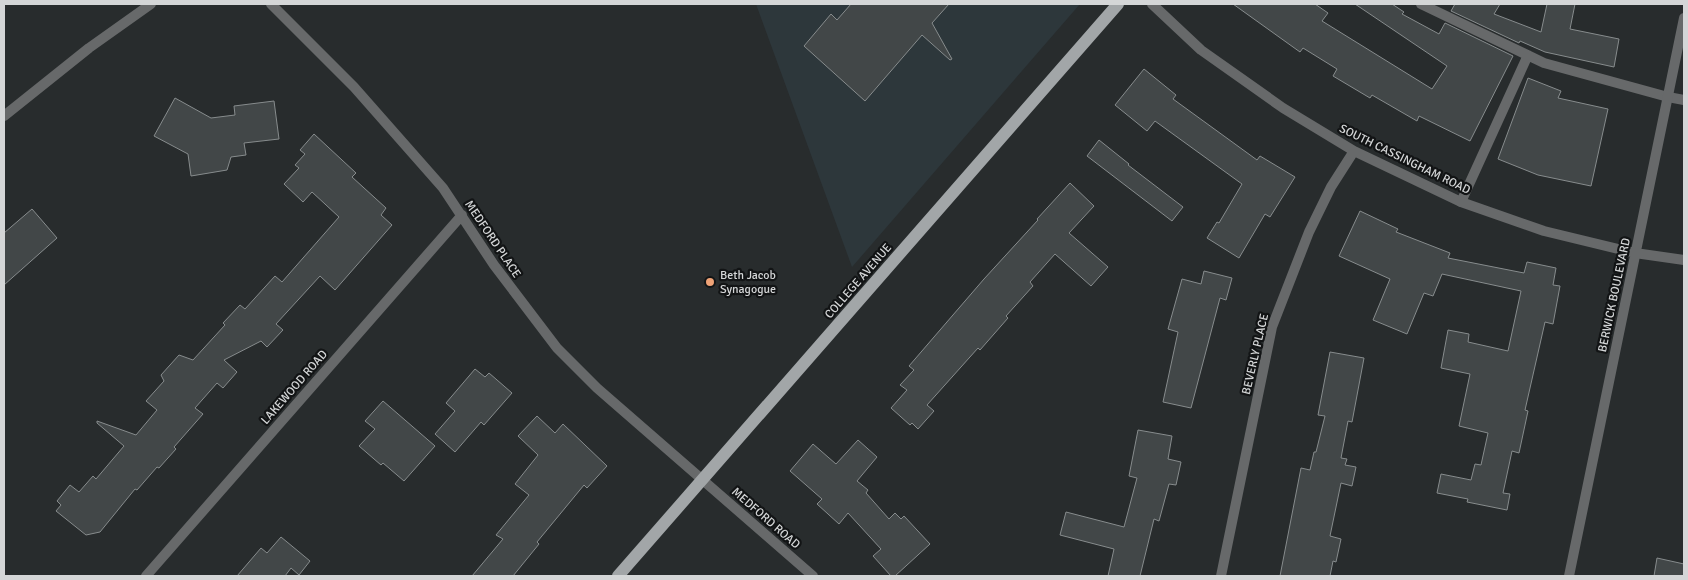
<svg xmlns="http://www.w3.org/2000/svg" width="1688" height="580" font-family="Signika,sans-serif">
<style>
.built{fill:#2d373b}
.building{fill:#424748;stroke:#878c8d}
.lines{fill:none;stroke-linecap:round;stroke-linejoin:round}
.lane{stroke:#67696a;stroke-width:10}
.street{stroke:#67696a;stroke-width:10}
.primary{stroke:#a2a6a8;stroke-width:12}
.poi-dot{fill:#efa377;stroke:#121415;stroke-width:2}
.labels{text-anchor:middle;stroke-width:4.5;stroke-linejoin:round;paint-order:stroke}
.street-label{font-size:12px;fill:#d4d6d7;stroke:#121415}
.poi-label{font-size:12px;fill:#d4d6d7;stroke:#121415;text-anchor:start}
</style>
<rect width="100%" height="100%" fill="#282c2d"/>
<!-- built -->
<path class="built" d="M756,4H1080L852,267Z"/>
<!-- building -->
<path class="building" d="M851,4H949L932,23L952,59L950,60L922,35L865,101L804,46L831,14L837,20Z
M1233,4H1315L1328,13L1322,21L1432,89L1447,66L1355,4H1392L1404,12L1402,14L1439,34L1445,23L1513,56L1470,141L1419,116L1417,121L1372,95L1370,98L1333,76L1337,69L1303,48L1300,52Z
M1455,4H1500L1494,14L1541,32L1547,4H1575L1570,29L1619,39L1614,67L1545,52L1520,41L1519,43L1451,11Z
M1144,69L1176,95L1173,99L1257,160L1260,156L1295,177L1270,217L1265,214L1239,258L1207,238L1217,222L1219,223L1242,184L1155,121L1147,131L1115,105Z
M1528,78L1561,91L1558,98L1608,109L1591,186L1538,175L1498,159Z
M175,98L211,118L235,115L234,106L274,101L279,139L244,143L246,155L231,157L227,170L191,176L188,154L154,136Z
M314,134L356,173L352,177L386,208L381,215L392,225L335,290L320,276L276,324L283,330L267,347L261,341L224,360L237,372L223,388L217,383L195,408L203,414L174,447L176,449L159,468L157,467L137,490L135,489L100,532L86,535L56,511L61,505L57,501L70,485L79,492L93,476L96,479L124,446L97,423V421L136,435L157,410L146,401L164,381L161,375L179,355L193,360L225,325L223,323L240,305L245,309L275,276L282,282L339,217L312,192L303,202L284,184L299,168L295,165L305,154L300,150Z
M1099,140L1129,164L1128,165L1183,207L1172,221L1087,156Z
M1070,183L1094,206L1069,233L1108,267L1091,286L1055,254L1030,282L1033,286L1006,316L1008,318L980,350L978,348L927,405L934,411L918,429L912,423L910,425L891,408L907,390L900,385L914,370L909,366L984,279L1038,220L1037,219Z
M32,209L57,238L4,285V233Z
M1360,211L1398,229L1396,232L1450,253L1448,258L1524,273L1527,262L1556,268L1553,285L1560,286L1553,324L1545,322L1525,410L1528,411L1519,453L1512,451L1503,493L1510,494L1507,510L1467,502L1468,499L1437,493L1441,474L1471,480L1475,464L1481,465L1488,433L1459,426L1470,374L1441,368L1448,330L1469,334L1468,342L1508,351L1521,291L1442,274L1433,296L1424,293L1407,334L1373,320L1390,279L1339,256Z
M1204,271L1232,278L1226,300L1220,298L1191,408L1163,402L1178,332L1168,329L1182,279L1201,284Z
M1330,352L1364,358L1352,422L1348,421L1341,458L1347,459L1345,465L1356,467L1352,486L1341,483L1330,536L1341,539L1336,562L1333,561L1330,576H1280L1301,468L1310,470L1314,452H1316L1325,416L1318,415Z
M475,369L485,377L489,373L512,393L484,425L481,422L455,452L435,434L455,411L446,403Z
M383,401L435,446L404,481L383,463L381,465L359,446L375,429L365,421Z
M537,416L555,433L563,424L607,466L587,488L584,485L537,542L539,544L513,576H472L503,539L496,535L529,495L515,484L538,455L518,436Z
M1138,430L1172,436L1168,459L1181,462L1176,485L1169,484L1159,521L1154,519L1140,576H1108L1114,549L1060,535L1066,512L1124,527L1137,478L1129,476Z
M858,440L877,457L857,481L868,490L866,493L889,519L895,513L901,519L904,516L930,544L895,576H891L873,556L881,549L848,513L839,524L817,504L822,499L790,471L813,444L836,464Z
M281,537L310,561L299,575L291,568L285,576H237L261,548L267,553Z
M1657,558L1684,564V576H1654Z"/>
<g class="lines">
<!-- lane -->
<path class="lane" d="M1421,4L1544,63L1668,97L1684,100
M1461,202L1528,55"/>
<!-- street -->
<path class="street" d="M271,4L354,87L443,188L494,265L557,348L597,388L813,576
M1152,4L1201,50L1283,108L1354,151L1461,202L1544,231L1635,253L1684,260
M4,116L89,48L151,4
M146,576L462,215
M1221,576L1272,327L1309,232L1331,187L1354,151
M1569,576L1684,18"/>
<!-- primary -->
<path class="primary" d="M618,576L1118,4"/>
</g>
<!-- markers -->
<circle class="poi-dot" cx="710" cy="282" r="5"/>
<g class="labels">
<!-- street labels -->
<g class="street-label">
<text transform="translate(1405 159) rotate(26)" y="4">SOUTH CASSINGHAM ROAD</text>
<text transform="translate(493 239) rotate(56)" y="4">MEDFORD PLACE</text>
<text transform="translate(858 281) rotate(-49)" y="4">COLLEGE AVENUE</text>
<text transform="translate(1614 295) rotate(-78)" y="4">BERWICK BOULEVARD</text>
<text transform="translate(1255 354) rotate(-77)" y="4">BEVERLY PLACE</text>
<text transform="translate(294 387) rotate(-49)" y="4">LAKEWOOD ROAD</text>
<text transform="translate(766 518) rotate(41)" y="4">MEDFORD ROAD</text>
</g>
<!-- poi labels -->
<g class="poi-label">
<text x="720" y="279">Beth Jacob<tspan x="720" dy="14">Synagogue</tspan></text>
</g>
</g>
<!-- border -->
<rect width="1688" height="580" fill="none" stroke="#d4d6d7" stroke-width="10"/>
</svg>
